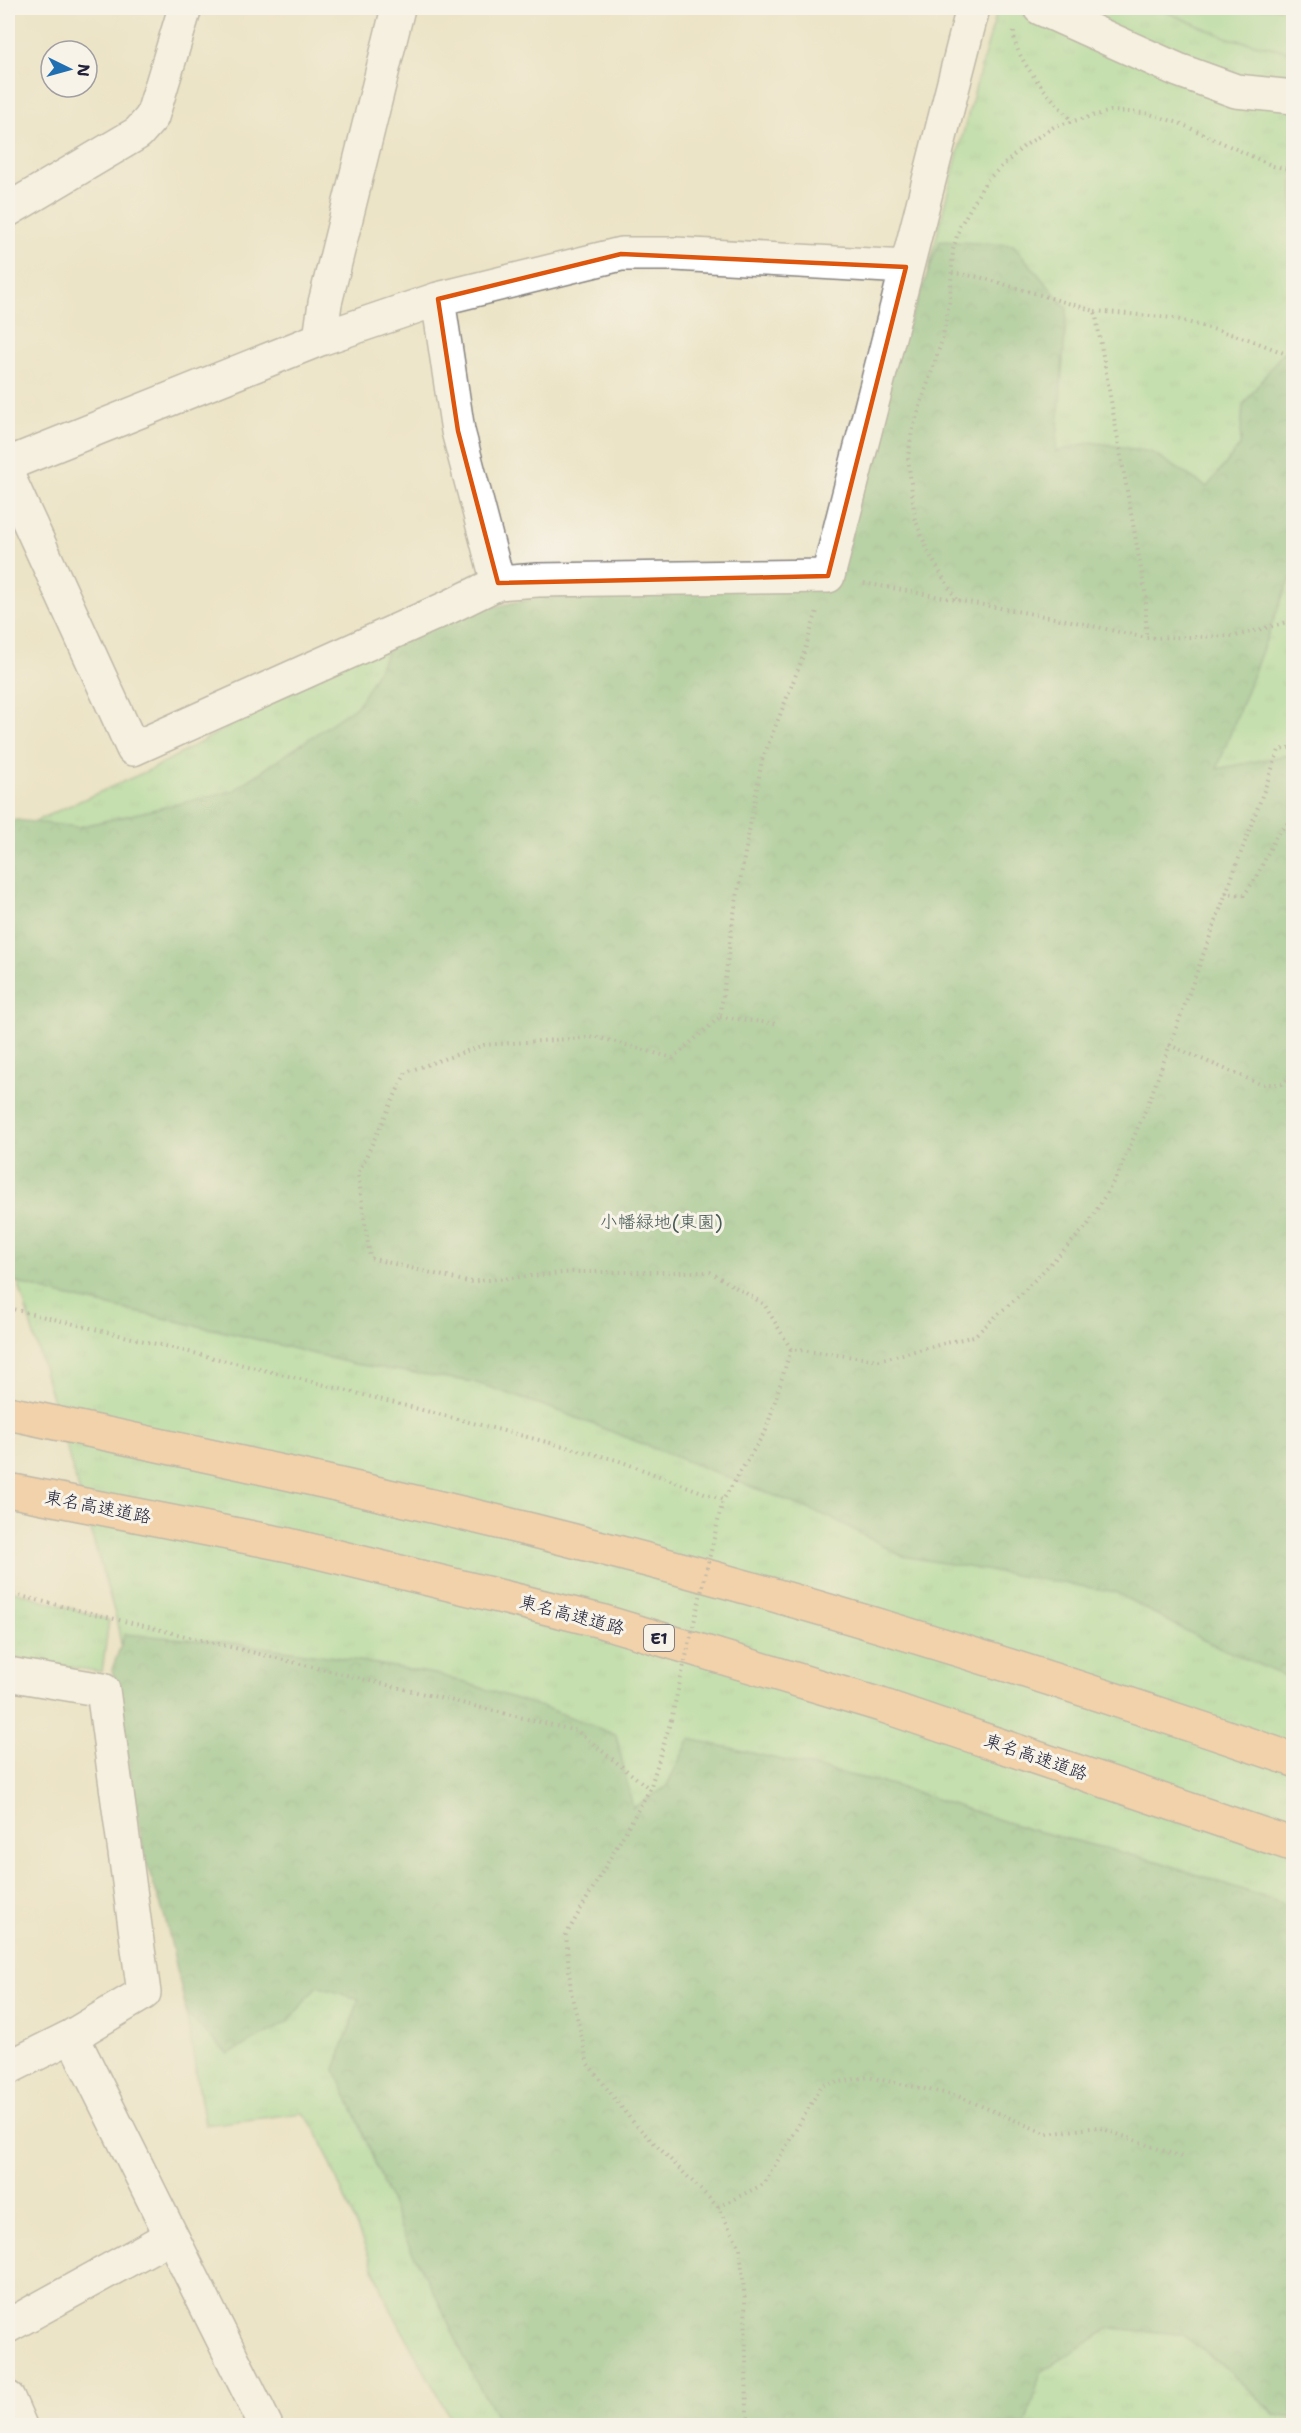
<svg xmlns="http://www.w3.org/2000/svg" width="1301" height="2433" font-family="'Shantell Sans','Klee One',sans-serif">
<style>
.grass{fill:url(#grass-tufts);stroke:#5c7e66;stroke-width:1.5}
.forest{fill:url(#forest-crowns);stroke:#4d6e5c;stroke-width:1.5}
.pitch{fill:#96da92;stroke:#5c7e66;stroke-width:1.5}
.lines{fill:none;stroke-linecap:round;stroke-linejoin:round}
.minor-casing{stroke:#878380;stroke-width:36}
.highway-casing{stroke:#878380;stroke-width:36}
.path{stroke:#878380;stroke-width:4;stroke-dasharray:1.5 4.5;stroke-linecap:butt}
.minor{stroke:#fff;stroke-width:33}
.highway{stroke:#f7bd88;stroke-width:33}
.path-bridge{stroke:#878380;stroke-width:4;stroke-dasharray:1.5 4.5;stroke-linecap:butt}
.marked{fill:none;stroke:#de560e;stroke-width:4.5;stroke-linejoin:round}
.labels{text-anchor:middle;stroke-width:6;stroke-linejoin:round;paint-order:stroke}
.shield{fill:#f7f3e8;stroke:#62616f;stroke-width:1.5}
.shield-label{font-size:16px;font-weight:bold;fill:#22223b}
.park-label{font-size:18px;fill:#455955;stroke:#f7f3e8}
.street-label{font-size:18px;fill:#22223b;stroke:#f7f3e8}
</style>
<defs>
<pattern id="grass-tufts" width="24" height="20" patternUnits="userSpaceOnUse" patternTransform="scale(1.5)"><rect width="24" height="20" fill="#96da92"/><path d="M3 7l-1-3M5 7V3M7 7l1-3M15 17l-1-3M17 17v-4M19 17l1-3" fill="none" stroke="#81bb7f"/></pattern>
<pattern id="forest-crowns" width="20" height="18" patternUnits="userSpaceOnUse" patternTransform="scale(1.5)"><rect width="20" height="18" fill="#78ba7c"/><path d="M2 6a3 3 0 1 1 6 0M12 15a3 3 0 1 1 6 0" fill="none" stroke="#629767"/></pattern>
</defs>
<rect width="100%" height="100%" fill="#f7f3e8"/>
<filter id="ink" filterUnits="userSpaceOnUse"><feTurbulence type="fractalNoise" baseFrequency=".0167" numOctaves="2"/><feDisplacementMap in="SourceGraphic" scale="12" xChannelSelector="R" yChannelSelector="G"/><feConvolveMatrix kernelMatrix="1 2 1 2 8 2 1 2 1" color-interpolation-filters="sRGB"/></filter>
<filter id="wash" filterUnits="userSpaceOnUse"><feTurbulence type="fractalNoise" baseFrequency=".008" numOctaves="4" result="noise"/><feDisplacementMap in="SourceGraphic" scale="24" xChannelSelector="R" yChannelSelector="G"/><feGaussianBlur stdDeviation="1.35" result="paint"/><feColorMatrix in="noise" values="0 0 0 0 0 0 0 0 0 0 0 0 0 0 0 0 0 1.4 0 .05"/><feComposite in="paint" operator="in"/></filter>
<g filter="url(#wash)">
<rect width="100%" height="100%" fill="#ece4c6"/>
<!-- grass -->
<path class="grass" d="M998,8H1293V2425H454L390,2308L317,2131L303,2113L205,2125L145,1771L116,1618L8,1247V833L156,767L357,655L511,603L862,557C903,373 945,189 998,8Z
M8,1589L109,1620L102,1672L8,1657Z"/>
<!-- forest -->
<path class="forest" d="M940,241L1013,245L1067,308L1056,452L1091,442L1151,452L1207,487L1240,446L1243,405L1282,353L1293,354V575L1285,590L1217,769L1293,754V1680L1201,1639L1115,1592L902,1556L834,1519L559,1411L474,1382L354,1364L243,1336L56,1294L8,1280V819L78,827L233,791L358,705L401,629L436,619L545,596L594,599L671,579L839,581L893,364Z
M125,1634L233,1643L342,1658L440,1675L552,1710L616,1735L633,1808L666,1787L690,1739L893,1785L1028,1829L1160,1862L1293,1907V2418L1276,2415L1222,2365L1181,2334L1110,2328L1041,2372L1025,2425H502L475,2380L435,2294L404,2236L357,2118L335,2070L359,1999L317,1986L288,2022L228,2054L187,2014L166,1921L145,1859L112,1669Z"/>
<!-- pitch -->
<path class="pitch" d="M1157,8H1293V52L1228,38Z"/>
</g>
<g filter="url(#ink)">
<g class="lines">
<!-- minor casing -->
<g class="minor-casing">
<path id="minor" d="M1040,8L1178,70L1236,91L1294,97
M8,210L138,133L152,117L185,8
M438,299L458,431L498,583
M320,339L325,303L398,8
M8,464L320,339L438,299L621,254H675L906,267
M8,476L133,749L449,607L498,583L538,580L828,576L973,8
M8,1674L103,1690L144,1993L72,2036L8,2068
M72,2036L266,2426
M8,2326L171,2236
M8,2398L20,2426"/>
</g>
<!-- highway casing -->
<g class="highway-casing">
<path id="highway" d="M8,1413C182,1450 357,1487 531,1530C788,1594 1043,1673 1294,1760
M8,1490L289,1545L601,1621L881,1705L1294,1845"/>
</g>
<!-- path -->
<path class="path" d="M1014,32C1012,58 1055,102 1072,121
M952,273L979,277L1095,311L1146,597V638
M1095,311L1173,318L1248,339L1294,357
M864,583L1071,621L1146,638L1236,636L1294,620
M956,599L928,552L915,519L908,457L912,431L943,337L950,297L953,250L959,228L986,181L1024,146L1055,126L1111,111L1146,113L1179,123L1273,166L1294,170
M1225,893L1244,895L1256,878L1277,834L1294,817
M720,1017L779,1024
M1169,1045L1260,1084H1282L1294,1074
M8,1308L309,1381L617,1460L723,1500L766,1430L791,1349L879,1360L974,1336L1022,1293L1087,1226L1118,1174L1148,1104L1279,750L1294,747
M791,1349L764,1304L710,1272H573L468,1282L370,1258L358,1174L406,1072L484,1045L597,1037L673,1058L720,1017L733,919L762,760L801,662L817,611
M8,1593L577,1731L650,1789
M671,1720L650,1789L566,1935L571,1992L588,2064L632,2121L718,2207L740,2248L745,2300L747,2414L751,2426
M718,2207L764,2184L822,2085L868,2077L958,2096L1047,2134L1098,2127L1184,2158"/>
<!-- minor -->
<use href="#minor" class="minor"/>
<!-- highway -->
<use href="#highway" class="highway"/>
<!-- path-bridge -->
<path class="path-bridge" d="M671,1720L723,1500"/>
</g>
</g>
<!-- marked area -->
<path d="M0 0H1301V2433H0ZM621,254L906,267L828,576L498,583L458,431L438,299Z" fill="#ece4c6" fill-opacity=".55" fill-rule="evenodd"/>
<path class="marked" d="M621,254L906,267L828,576L498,583L458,431L438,299Z"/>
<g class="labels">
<!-- shield labels -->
<rect class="shield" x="644" y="1625" width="30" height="26" rx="4.5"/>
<g class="shield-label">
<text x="659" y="1644">E1</text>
</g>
<!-- park labels -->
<g class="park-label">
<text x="661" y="1228">小幡緑地(東園)</text>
</g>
<!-- street labels -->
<g class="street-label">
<text transform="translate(98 1507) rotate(11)" y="6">東名高速道路</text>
<text transform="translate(572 1615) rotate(15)" y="6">東名高速道路</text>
<text transform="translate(1036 1757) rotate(19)" y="6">東名高速道路</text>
</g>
</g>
<!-- margin -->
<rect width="1301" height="2433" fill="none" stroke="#f7f3e8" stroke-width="30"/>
<!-- north arrow -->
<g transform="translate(69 69) rotate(95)"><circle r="28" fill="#f7f3e8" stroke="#a29fa3" stroke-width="1.5"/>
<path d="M0-4.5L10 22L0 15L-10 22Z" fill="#1f6fb2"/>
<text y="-9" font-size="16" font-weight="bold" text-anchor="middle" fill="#22223b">N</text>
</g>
</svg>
